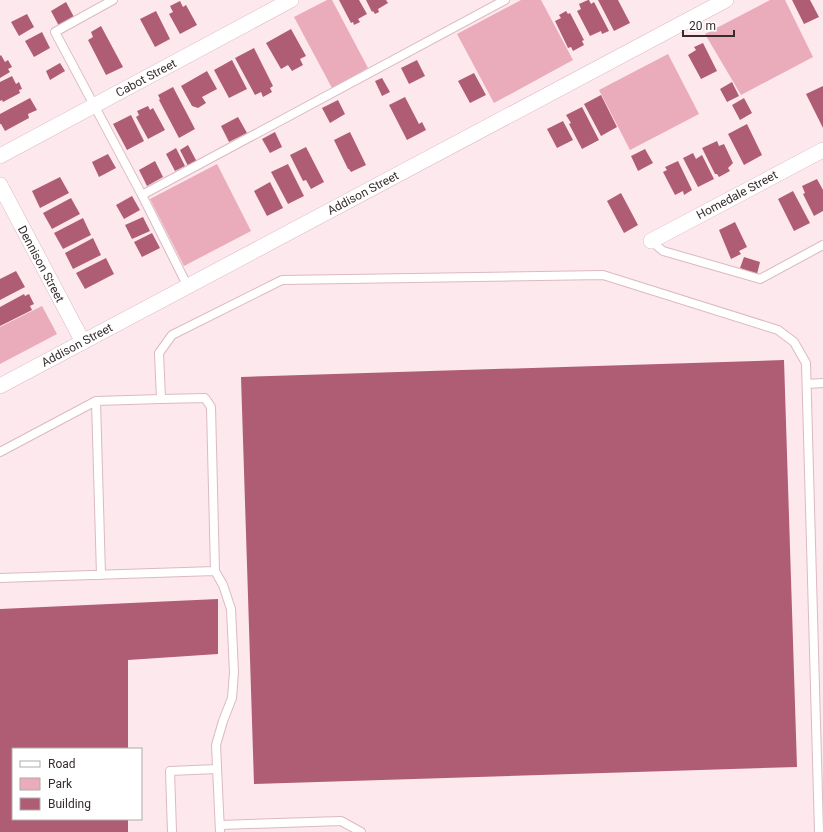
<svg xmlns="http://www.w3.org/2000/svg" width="823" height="832" font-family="Roboto,sans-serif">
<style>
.green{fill:#eaabba}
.building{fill:#af5d74}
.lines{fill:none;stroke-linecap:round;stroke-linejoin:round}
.service-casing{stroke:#dbbac2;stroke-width:10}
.minor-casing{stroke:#dbbac2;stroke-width:16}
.service{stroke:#fff;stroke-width:8}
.minor{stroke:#fff;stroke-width:15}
.labels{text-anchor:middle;stroke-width:3;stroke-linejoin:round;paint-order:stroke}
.street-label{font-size:12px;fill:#372b2d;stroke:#fff}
</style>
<rect width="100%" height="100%" fill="#fde8ed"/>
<!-- green -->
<path class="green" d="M327,0H332L368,68L332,88L294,17Z
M521,0H541L573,60L494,103L457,34Z
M770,0H785L813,57L741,95L705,34Z
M668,54L699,114L630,150L599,90Z
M217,164L251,231L184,266L150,199Z
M42,306L57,334L0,364V327Z"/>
<!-- building -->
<path class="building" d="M339,0H359L367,14L358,19L360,22L354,25L353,22L351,23Z
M366,0H386L388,3L378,9L379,12L375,14L373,11L372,12Z
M588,0H589L591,4L594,2L609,31L602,34L601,31L590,36L577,11L581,9L579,4Z
M598,0H618L630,23L614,31Z
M792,0H810L819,17L804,24Z
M180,1L183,7L186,5L197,25L180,34L169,14L173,12L170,6Z
M66,2L74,17L59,26L51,11Z
M156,11L170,39L155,47L140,19Z
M566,11L568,14L570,13L584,40L582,41L584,45L573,51L571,47L568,48L555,21L561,18L559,15Z
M27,14L34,27L19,36L11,22Z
M101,26L123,67L106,75L88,40L93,37L91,32Z
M291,29L306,56L300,59L303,65L292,71L288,65L281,69L266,43Z
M42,32L50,48L34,57L25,41Z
M703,43L717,71L701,79L688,55L696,50L694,47Z
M254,48L273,86L270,88L272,92L263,97L261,92L255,95L235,58Z
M1,55L5,62L8,60L12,67L8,69L10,72L0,78V56Z
M232,60L247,89L229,98L214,70Z
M417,60L425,76L409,84L401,68Z
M60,63L65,71L50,80L46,71Z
M207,71L217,89L202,97L206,103L198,108L192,106L181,86Z
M474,73L486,95L470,103L458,81Z
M12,76L16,84L19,82L22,89L19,90L20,93L3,102L2,100L0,101V82Z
M382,78L390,92L382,96L375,81Z
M732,82L739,96L727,102L720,89Z
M823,86V128L806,94Z
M173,87L195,129L179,138L159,100L160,99L158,95Z
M601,95L617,127L601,136L584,104Z
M405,97L419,124L422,122L426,130L407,140L389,105Z
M30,98L37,110L28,114L29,118L5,131L1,124H0V114Z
M744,98L752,113L740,120L732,105Z
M338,100L345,114L330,123L322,108Z
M148,106L150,110L153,108L165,130L148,139L136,117L139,115L137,111Z
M582,107L599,140L582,149L569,124L571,123L566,115Z
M131,115L144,141L127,150L113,124Z
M238,117L247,133L229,142L221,126Z
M563,121L573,140L557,148L547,129Z
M747,124L762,155L744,165L728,134Z
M275,132L282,147L270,153L262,139Z
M350,132L366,165L351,172L349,169H348L334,140Z
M717,141L719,146L724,144L733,163L728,168L730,171L719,177L717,174H715L702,148Z
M188,145L197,162L188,166L180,150Z
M306,147L324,182L311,189L306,180L303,181L290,155Z
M176,148L185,166L175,171L166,154Z
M645,149L653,163L638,171L631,156Z
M693,153L696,159L702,155L714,179L698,187L683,158Z
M108,154L116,168L99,177L92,162Z
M155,161L163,177L147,186L139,170Z
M678,161L692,190L684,195L683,191L675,195L663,172L667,170L665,167Z
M288,164L304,196L288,204L271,172Z
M60,177L69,193L40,208L32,191Z
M817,179L823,190V211L814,216L803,194L805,193L802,186Z
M270,182L283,208L267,216L254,191Z
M793,191L810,223L794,231L778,199Z
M621,193L638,225L624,233L607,201Z
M132,196L140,210L124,219L116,205Z
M71,198L80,214L52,229L43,213Z
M143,217L150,231L132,239L125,225Z
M83,218L91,235L63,249L54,233Z
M735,222L747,247L739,251L741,254L731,259L719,230Z
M152,233L160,248L142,257L134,242Z
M93,238L101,255L73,269L65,253Z
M744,257L760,262L757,274L740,268Z
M106,258L114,274L85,289L76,273Z
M16,271L25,287L0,300V279Z
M24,294L25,296L29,294L34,304L30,306L32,310L0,326V307Z
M784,360L797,767L254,784L241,377Z
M218,599V654L128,660V749H13V819H128V832H0V609Z"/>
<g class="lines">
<!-- service casing -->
<g class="service-casing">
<path id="service" d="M113,0L55,32L142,195L188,287
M142,195L505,0
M651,241L663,251L760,279L823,245
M807,384L823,383
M96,401L101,575
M0,452L96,401L161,399
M0,578L215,571
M220,825L341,821L361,832
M172,832L170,771L217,769
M220,832L216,745L223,721L232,698L234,672L231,609L223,585L215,571L211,407L205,398L161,399L159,353L172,335L282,280L603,275L778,330L794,342L806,363L819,832"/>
</g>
<!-- minor casing -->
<g class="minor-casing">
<path id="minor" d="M0,156L291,0
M0,185L83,342
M651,241L823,150
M0,386L726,0"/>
</g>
<!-- service -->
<use href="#service" class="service"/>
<!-- minor -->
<use href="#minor" class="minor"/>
</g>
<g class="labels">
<!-- street labels -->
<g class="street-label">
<text transform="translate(146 78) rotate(-28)" y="4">Cabot Street</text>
<text transform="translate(363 193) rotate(-28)" y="4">Addison Street</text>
<text transform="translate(737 195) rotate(-28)" y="4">Homedale Street</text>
<text transform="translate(41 264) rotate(62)" y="4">Dennison Street</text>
<text transform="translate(77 345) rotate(-28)" y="4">Addison Street</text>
</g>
</g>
<!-- legend -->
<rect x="12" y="748" width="130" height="72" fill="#ffffff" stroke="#afaaab"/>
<rect x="20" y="761" width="20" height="6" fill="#ffffff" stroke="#afaaab"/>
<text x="48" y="768" font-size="12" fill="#372b2d">Road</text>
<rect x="20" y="778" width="20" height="12" fill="#eaabba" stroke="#afaaab"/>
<text x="48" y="788" font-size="12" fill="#372b2d">Park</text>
<rect x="20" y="798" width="20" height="12" fill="#af5d74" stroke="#afaaab"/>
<text x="48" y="808" font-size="12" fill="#372b2d">Building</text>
<!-- scale -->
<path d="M683 30v6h51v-6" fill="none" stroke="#372b2d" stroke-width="2"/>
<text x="689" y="30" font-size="12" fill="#372b2d" stroke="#ffffff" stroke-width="3" paint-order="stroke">20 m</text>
</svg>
